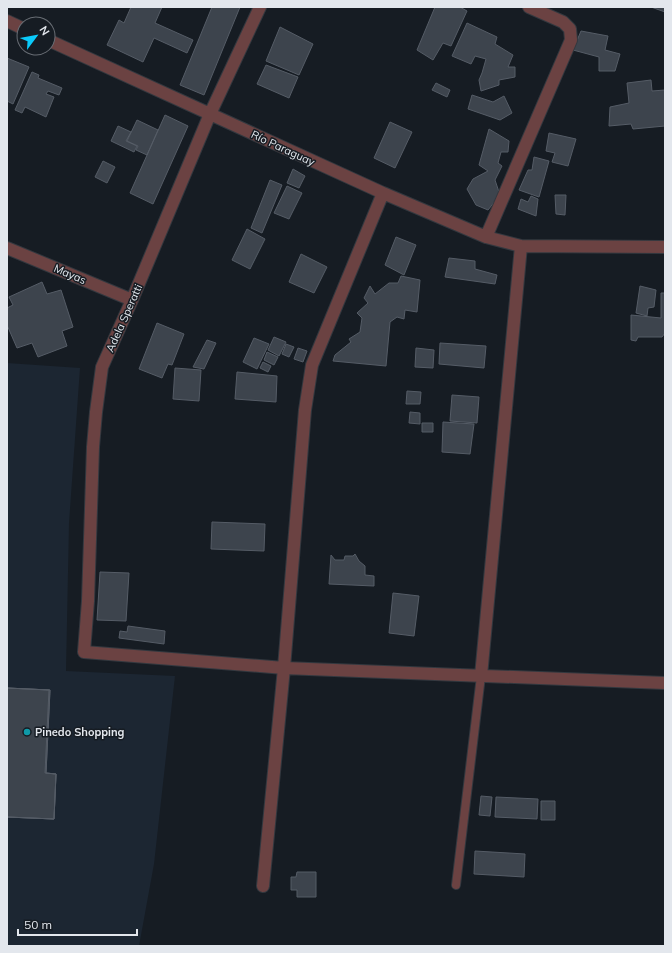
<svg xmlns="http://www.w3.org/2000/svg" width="672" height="953" font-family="Mulish,sans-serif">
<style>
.built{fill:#1c2632}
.building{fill:#3d444d;stroke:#555c66}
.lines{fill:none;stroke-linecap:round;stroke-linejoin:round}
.lane-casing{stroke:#33383f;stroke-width:10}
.street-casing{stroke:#33383f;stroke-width:14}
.lane{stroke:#6b4242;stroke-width:8}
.street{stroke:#6b4242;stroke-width:12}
.culture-dot{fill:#0f9aa8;stroke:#161c23;stroke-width:1.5}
.labels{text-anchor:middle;stroke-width:3;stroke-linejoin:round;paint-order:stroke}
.street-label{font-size:11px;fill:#e3e7ed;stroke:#161c23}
.poi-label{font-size:11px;font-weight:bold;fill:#e3e7ed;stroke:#161c23;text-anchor:start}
</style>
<rect width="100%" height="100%" fill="#161c23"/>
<!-- built -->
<path class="built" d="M7,363L80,368L69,523L66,671L175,676L154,864L139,946H7Z"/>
<!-- building -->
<path class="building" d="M131,7H162L155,23L193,40L187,53L154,38L143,62L107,45L119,20L124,23Z
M212,7H240L204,95L180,85Z
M435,7H460L467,11L451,46L443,43L433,60L417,50Z
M651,7H665V12Z
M467,23L497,37L495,44L513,55L508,67H515V77L499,80V85L481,91L479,80L482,73L486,59L475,56L471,64L452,56Z
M280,27L313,44L299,75L266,61Z
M581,31L608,36L605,50L620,54L615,71H599V57L573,50Z
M7,58L29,67L13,104L7,101Z
M266,65L298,77L289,98L257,84Z
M32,72L39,75L38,78L62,88L59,95L48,91L46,94L54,97L46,117L25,107L22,113L15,110Z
M651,80L652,91L665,90V126L633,129L631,124L609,126L610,107L629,103L627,83Z
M436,83L450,90L447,97L432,90Z
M472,95L493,102L504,96L512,113L500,120L468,109Z
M165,115L188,126L153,204L130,193Z
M137,120L158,130L147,155L136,150L138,146L127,141Z
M390,122L412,132L395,168L374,158Z
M118,126L131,132L126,141L137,146L134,152L111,141Z
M489,129L509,141L508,152H501L498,163L502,166L495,180L500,195L488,210L476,205L467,189L473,179L488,171L479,165Z
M549,133L576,139L568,166L552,162L555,153L546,151Z
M534,157L549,161L539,197L519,190L528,170H532Z
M103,161L115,167L107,183L95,177Z
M293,169L305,176L299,188L287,183Z
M270,180L282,185L262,233L251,228Z
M287,186L302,193L289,219L274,213Z
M555,195H566L565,215L556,214Z
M531,196L538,199L536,216L518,209L521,199L528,202Z
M247,229L265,239L250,269L232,260Z
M396,237L416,245L404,275L385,265Z
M301,254L327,267L314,293L289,282Z
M449,258L475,261V269L497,275L495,284L445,277Z
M401,276L420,280L417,312L405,310L404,319L397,317L390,322L386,366L333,361L335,355L351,342L349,339L360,332L362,318L357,313L368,303L364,298L370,286L375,294L389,283H398Z
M42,282L47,294L61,290L73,327L62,331L67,346L38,357L32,343L17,348L7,325V308L13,305L9,297Z
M640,286L656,290L654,307L648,308L647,316L636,313Z
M661,293H665V333L662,337H638L636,341L631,340V315L661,318Z
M157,323L184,334L172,365L168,364L162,378L139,369Z
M274,337L286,342L279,356L268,350Z
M254,338L269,344L257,369L243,362Z
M207,340L216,343L204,369L193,367Z
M440,343L486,346L484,368L439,364Z
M286,344L294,347L289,357L282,354Z
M298,348L307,351L303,362L294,359Z
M416,348L434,350L433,368L415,367Z
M267,352L278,357L274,365L264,360Z
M263,362L271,366L268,372L260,368Z
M175,368L201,370L199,401L173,399Z
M237,372L277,376L276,402L235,399Z
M407,391L421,392L420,404H406Z
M452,395L479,397L477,423L450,421Z
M410,412L420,413V424L409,423Z
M443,422L474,424L470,454L442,452Z
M422,423H433V432H422Z
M212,522L265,524L264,551L211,549Z
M355,554L359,561L365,566V575L374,576V586L329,584L331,555L335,560H344L345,556H353Z
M100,572L129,573L126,621L97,620Z
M393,593L419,596L414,636L389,633Z
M128,626L165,631L164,644L119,638L120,631L127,632Z
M7,688L50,690L46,773L56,774L54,819L7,817Z
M7,688L49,690L45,773L56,774L54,819L7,817Z
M7,688L50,690L46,773L56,774L54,819L7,817Z
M481,796L492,797L490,816L479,815Z
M496,797L538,799L537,819L495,817Z
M541,801H555V820H541Z
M475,851L525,854L524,877L474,874Z
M297,872H316V897H297V890H291V877H296Z"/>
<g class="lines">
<!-- lane casing -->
<g class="lane-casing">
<path id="lane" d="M456,885L481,676"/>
</g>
<!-- street casing -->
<g class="street-casing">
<path id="street" d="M260,7L210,114L132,300L102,367L96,412L93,447L88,601L84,652L284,668L665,683
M7,21L24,29
M48,40L383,193L486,237L521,246L665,247
M486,237L571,40L570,29L563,22L529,7
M7,248L132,300
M481,676L521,246
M263,886L284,668L305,410L312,365L383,193"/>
</g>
<!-- lane -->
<use href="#lane" class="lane"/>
<!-- street -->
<use href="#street" class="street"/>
</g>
<!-- markers -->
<circle class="culture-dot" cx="27" cy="732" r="4"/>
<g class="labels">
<!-- street labels -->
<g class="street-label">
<text transform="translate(283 148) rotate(25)" y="4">Río Paraguay</text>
<text transform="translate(70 274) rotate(23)" y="4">Mayas</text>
<text transform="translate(124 318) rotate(-66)" y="4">Adela Speratti</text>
</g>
<!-- poi labels -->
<g class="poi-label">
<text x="35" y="736">Pinedo Shopping</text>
</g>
</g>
<!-- border -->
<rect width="672" height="953" fill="none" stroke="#e3e7ed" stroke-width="16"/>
<!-- north arrow -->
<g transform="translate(36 36) rotate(58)"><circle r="19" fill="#161c23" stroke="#686d74"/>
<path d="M0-3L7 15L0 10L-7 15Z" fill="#0acafa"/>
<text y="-6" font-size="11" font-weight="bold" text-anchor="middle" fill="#e3e7ed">N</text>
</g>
<!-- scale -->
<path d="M18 929v6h119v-6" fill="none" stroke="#e3e7ed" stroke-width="2"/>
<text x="24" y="929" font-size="12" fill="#e3e7ed" stroke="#161c23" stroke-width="3" paint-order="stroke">50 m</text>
</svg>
